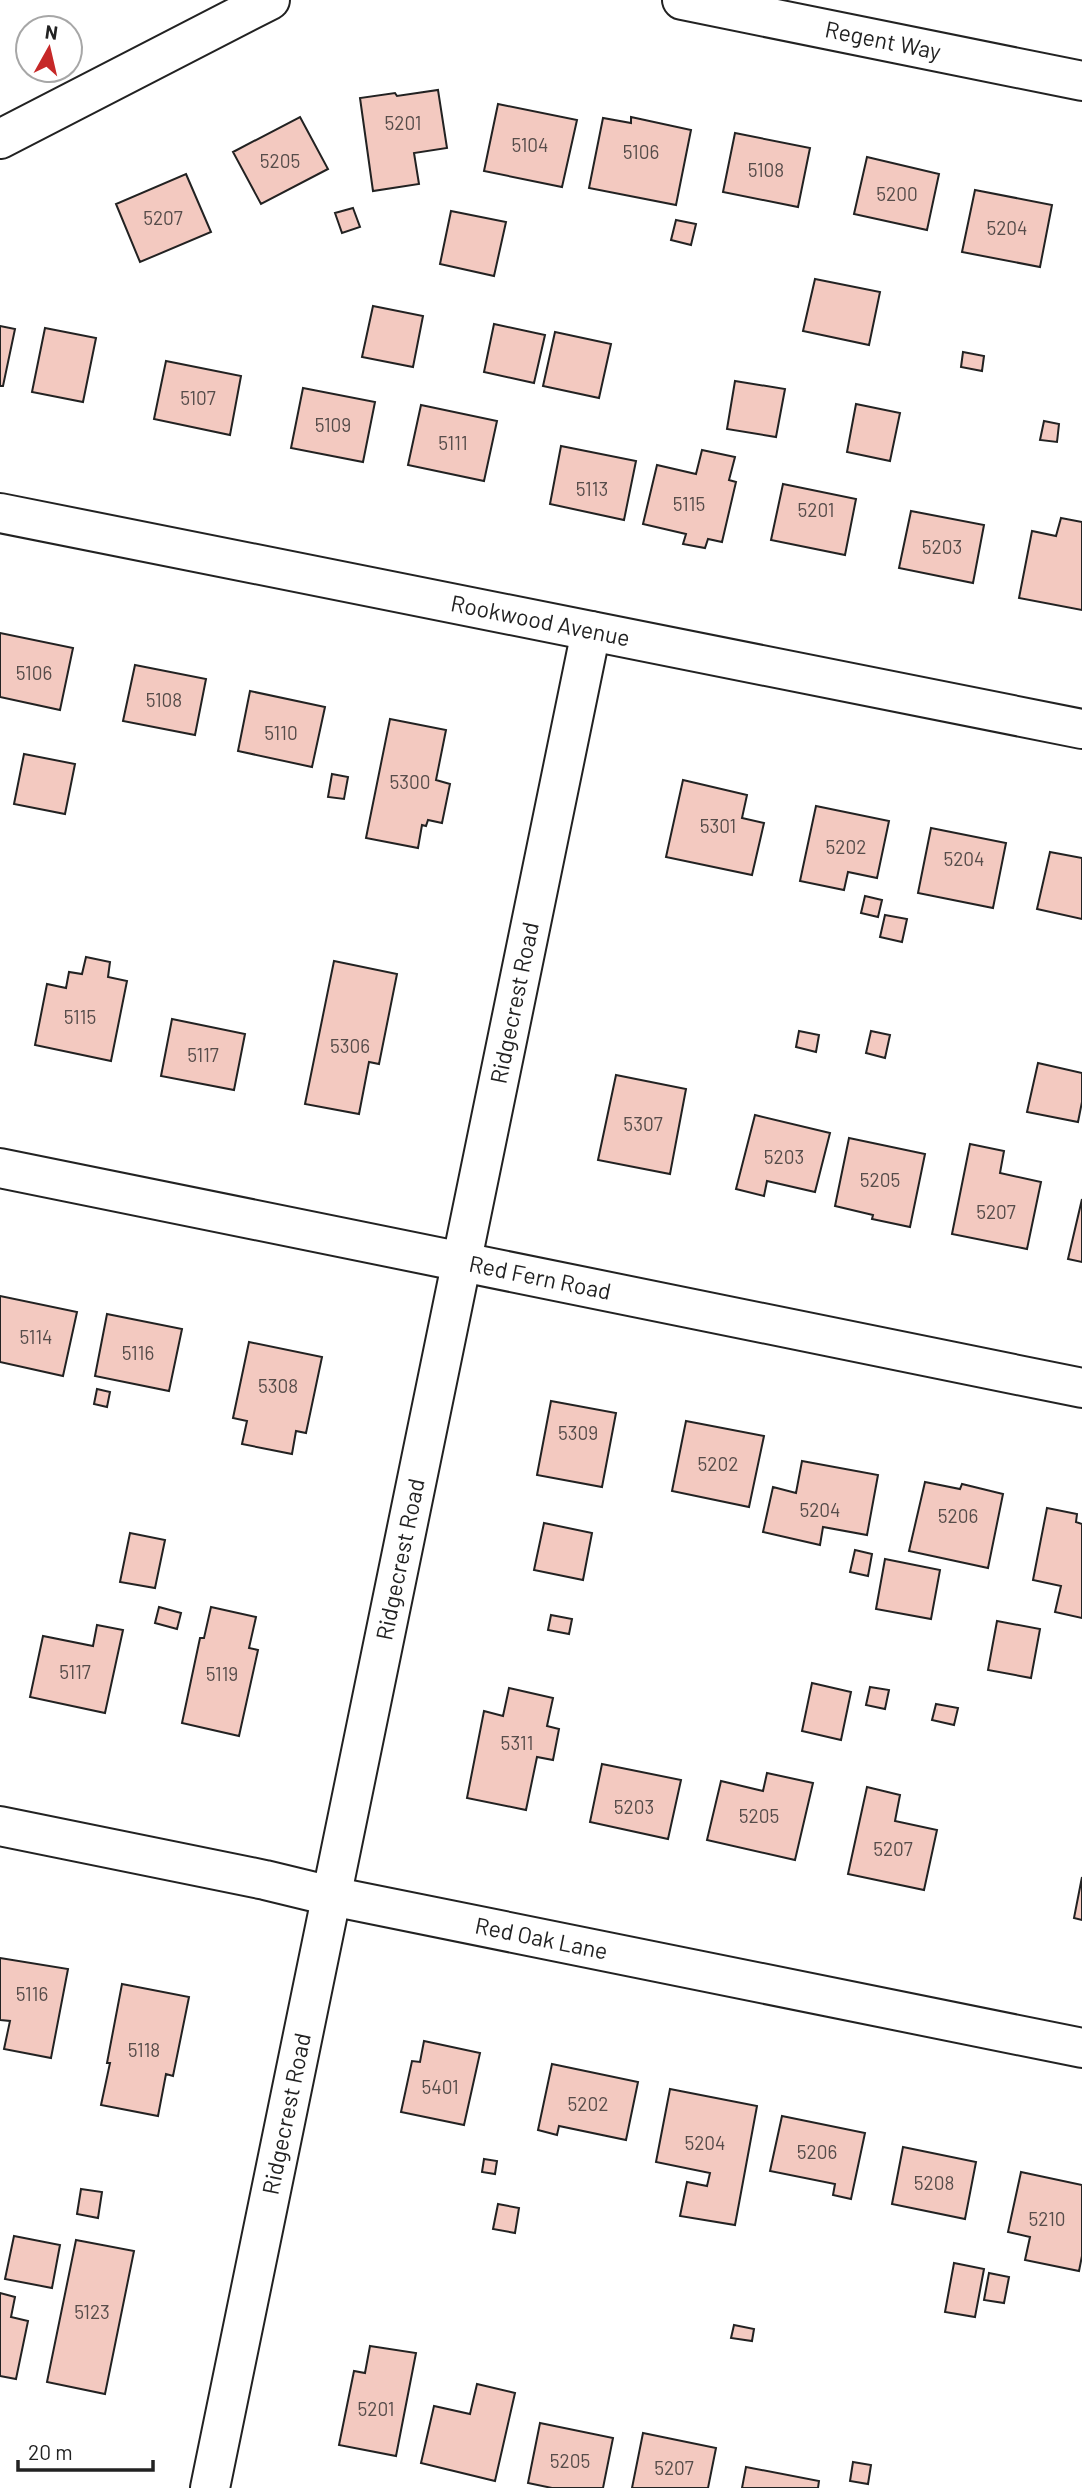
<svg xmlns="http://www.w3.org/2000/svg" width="1082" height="2488" font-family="Barlow,sans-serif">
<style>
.building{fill:#f3c9c0;stroke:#222;stroke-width:2}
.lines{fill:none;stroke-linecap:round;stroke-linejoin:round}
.minor-casing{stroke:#222;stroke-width:42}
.minor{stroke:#fff;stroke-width:38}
.labels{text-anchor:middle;stroke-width:5;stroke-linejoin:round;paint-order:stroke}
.number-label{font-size:19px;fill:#564c4a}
.street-label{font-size:23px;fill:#222;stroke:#fff}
</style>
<rect width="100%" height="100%" fill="#fff"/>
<!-- building -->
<path class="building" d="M438,90L447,148L414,153L419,184L373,191L360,98L395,93L397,96Z
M498,104L577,120L562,187L484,171Z
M300,117L328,169L261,204L233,152Z
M631,117L691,130L676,205L589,188L603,118L631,123Z
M735,133L810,148L798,207L723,192Z
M867,157L939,174L927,230L854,214Z
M186,174L211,232L140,262L116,204Z
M975,190L1052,205L1040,267L962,252Z
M353,208L360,227L342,233L335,213Z
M451,211L506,222L494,276L440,264Z
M676,220L696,224L691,245L671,240Z
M815,279L880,292L869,345L803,331Z
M373,306L423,316L413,367L362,357Z
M494,324L545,335L534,383L484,372Z
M0,326L15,329L3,386H0Z
M45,328L96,338L83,402L32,392Z
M555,332L611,344L599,398L543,386Z
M963,352L984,356L982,371L961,367Z
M166,361L241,376L230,435L154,419Z
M735,381L785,389L776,437L727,429Z
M303,388L375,402L363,462L291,448Z
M856,404L900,413L890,461L847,452Z
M421,405L497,421L484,481L408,465Z
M1044,421L1059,424L1057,442L1040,440Z
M561,446L636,461L624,520L550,504Z
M702,450L735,457L729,480L736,482L722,542L708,539L705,548L683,544L686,534L643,524L657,465L696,474Z
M783,484L856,499L845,555L771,540Z
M911,511L984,525L973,583L899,568Z
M1061,518L1082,522V610L1019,598L1032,531L1056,536Z
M0,633L73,648L60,710L0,697Z
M135,665L206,679L195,735L123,721Z
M250,691L325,707L312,767L238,751Z
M390,719L446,730L436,780L450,784L442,823L428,820L426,826L422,825L418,848L366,838Z
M24,754L75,764L65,814L14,804Z
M332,774L348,777L344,799L328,797Z
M683,780L747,795L742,818L764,823L752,875L666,857Z
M816,806L889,821L877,878L848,872L844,890L800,881Z
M931,828L1006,843L993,908L918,893Z
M1050,852L1082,858V919L1037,909Z
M865,896L882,900L878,917L861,913Z
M885,915L907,919L902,942L880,937Z
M86,957L110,962L108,977L127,981L111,1061L35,1045L47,984L66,988L69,972L82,974Z
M334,961L397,974L379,1064L369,1062L359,1114L305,1104Z
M172,1019L245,1034L234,1090L161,1076Z
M799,1031L819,1035L816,1052L796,1047Z
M871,1031L890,1035L885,1058L866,1053Z
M1038,1063L1082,1073V1102L1078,1122L1027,1112Z
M616,1075L686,1089L670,1174L598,1160Z
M755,1115L830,1133L815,1192L767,1181L764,1196L736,1189Z
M849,1138L925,1154L910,1227L872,1219L873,1215L835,1206Z
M970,1144L1004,1151L1000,1173L1041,1182L1027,1249L952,1234Z
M1082,1199V1262L1068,1259Z
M0,1296L77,1312L63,1376L0,1362Z
M107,1314L182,1329L169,1391L95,1376Z
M249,1342L322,1357L306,1433L296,1431L292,1454L242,1444L247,1421L233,1418Z
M97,1389L110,1392L107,1407L94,1404Z
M551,1401L616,1413L602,1487L537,1475Z
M686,1421L764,1436L749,1507L672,1491Z
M802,1461L878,1475L867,1535L823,1527L820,1545L763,1532L773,1487L796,1493Z
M925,1482L960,1489L962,1484L1003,1494L988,1568L909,1551Z
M1047,1508L1077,1514L1076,1522L1082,1524V1618L1055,1612L1061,1586L1033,1580Z
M544,1523L592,1533L583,1580L534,1570Z
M130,1533L165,1540L155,1588L120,1582Z
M855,1550L872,1554L868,1576L850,1572Z
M885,1559L940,1570L931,1619L876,1609Z
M159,1607L181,1613L177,1629L155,1623Z
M211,1607L256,1617L249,1648L258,1650L239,1736L182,1723L200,1638H204Z
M551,1615L572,1619L569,1634L548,1630Z
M997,1621L1040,1629L1031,1678L988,1670Z
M97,1625L123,1630L105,1713L30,1697L43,1636L93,1646Z
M812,1683L851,1692L841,1740L802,1731Z
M870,1687L889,1690L885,1709L866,1705Z
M509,1688L553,1698L547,1726L559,1729L553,1760L537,1757L526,1810L467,1798L484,1711L503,1716Z
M936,1704L958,1708L954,1725L932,1720Z
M602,1764L681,1780L668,1839L590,1822Z
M767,1773L813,1783L795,1860L707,1840L721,1781L763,1791Z
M867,1787L900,1795L895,1821L937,1830L924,1890L848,1874Z
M1082,1877V1920L1074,1918Z
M0,1958L68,1969L51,2058L4,2049L10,2021L0,2020Z
M122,1984L189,1997L173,2076L166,2074L158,2116L101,2105L110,2063H107Z
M424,2041L480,2053L464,2125L401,2112L412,2061L420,2062Z
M552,2064L638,2082L626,2140L559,2126L557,2135L538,2130Z
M670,2089L757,2106L735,2225L680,2216L687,2182L707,2186L710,2173L656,2162Z
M782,2116L865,2133L851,2199L833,2195L835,2184L770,2171Z
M903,2147L976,2162L965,2219L892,2204Z
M484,2159L497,2161L495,2174L482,2172Z
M1021,2172L1082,2185V2256L1079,2271L1025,2260L1030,2237L1008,2232Z
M81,2189L102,2192L98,2218L77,2214Z
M498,2204L519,2208L515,2233L493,2229Z
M14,2236L60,2245L52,2288L5,2279Z
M76,2240L134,2251L105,2394L47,2382Z
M954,2263L984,2269L975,2317L945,2312Z
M989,2273L1009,2277L1004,2303L984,2300Z
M0,2293L15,2297L11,2317L28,2321L16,2379L0,2376Z
M734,2325L754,2329L752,2341L731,2338Z
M370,2346L416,2353L396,2456L339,2445L354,2371L365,2373Z
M477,2384L515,2393L495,2481L421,2463L434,2406L470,2414Z
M540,2423L613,2438L603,2488H552L528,2483Z
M643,2433L716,2448L708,2488H632Z
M853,2462L871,2465L868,2484L850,2481Z
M746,2467L819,2481L818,2488H742Z"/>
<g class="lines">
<!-- minor casing -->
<g class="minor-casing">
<g id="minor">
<path id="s1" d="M682,0L1082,81"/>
<path d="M0,139L270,0"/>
<path id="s2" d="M0,513L1082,729"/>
<path id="s3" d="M0,1168L1082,1388"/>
<path id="s4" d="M0,1826L265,1880L331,1896L1082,2048"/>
<path id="s5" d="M210,2488L591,631"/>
</g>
</g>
<!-- minor -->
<use href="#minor" class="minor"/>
</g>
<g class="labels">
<!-- number labels -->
<g class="number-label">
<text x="403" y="130">5201</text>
<text x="530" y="152">5104</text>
<text x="641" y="159">5106</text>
<text x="280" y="168">5205</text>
<text x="766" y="177">5108</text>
<text x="897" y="201">5200</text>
<text x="163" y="225">5207</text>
<text x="1007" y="235">5204</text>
<text x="198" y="405">5107</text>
<text x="333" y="432">5109</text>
<text x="453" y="450">5111</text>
<text x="592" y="496">5113</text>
<text x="689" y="511">5115</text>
<text x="816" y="517">5201</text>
<text x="942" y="554">5203</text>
<text x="34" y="680">5106</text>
<text x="164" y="707">5108</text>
<text x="281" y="740">5110</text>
<text x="410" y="789">5300</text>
<text x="718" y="833">5301</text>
<text x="846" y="854">5202</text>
<text x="964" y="866">5204</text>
<text x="80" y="1024">5115</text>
<text x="350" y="1053">5306</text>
<text x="203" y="1062">5117</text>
<text x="643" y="1131">5307</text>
<text x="784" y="1164">5203</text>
<text x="880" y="1187">5205</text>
<text x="996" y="1219">5207</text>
<text x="36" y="1344">5114</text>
<text x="138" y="1360">5116</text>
<text x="278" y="1393">5308</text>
<text x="578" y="1440">5309</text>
<text x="718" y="1471">5202</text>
<text x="820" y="1517">5204</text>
<text x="958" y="1523">5206</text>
<text x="75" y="1679">5117</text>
<text x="222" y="1681">5119</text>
<text x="517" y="1750">5311</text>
<text x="634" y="1814">5203</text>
<text x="759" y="1823">5205</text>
<text x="893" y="1856">5207</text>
<text x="32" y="2001">5116</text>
<text x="144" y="2057">5118</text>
<text x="440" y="2094">5401</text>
<text x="588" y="2111">5202</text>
<text x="705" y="2150">5204</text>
<text x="817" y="2159">5206</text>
<text x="934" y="2190">5208</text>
<text x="1047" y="2226">5210</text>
<text x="92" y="2319">5123</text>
<text x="376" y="2416">5201</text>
<text x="570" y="2468">5205</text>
<text x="674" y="2475">5207</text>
</g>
<!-- street labels -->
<g class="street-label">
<text dy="8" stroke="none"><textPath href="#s1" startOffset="205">Regent Way</textPath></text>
<text dy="8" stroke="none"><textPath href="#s2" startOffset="551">Rookwood Avenue</textPath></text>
<text dy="8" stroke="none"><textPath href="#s5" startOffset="1516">Ridgecrest Road</textPath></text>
<text dy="8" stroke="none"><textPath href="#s3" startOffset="551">Red Fern Road</textPath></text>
<text dy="8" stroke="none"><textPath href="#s5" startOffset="948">Ridgecrest Road</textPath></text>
<text dy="8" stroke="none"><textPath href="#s4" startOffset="553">Red Oak Lane</textPath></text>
<text dy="8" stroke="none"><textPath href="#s5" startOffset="382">Ridgecrest Road</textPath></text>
</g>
</g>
<!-- north arrow -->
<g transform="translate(49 49) rotate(8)"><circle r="33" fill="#ffffff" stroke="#a7a7a7" stroke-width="2"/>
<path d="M0-5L12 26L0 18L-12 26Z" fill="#c62828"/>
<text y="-10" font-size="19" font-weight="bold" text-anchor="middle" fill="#222222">N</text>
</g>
<!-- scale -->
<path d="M18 2460v10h135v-10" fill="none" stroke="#222222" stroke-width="3.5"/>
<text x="28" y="2460" font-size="21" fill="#222222" stroke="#ffffff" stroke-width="5" paint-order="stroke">20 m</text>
</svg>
